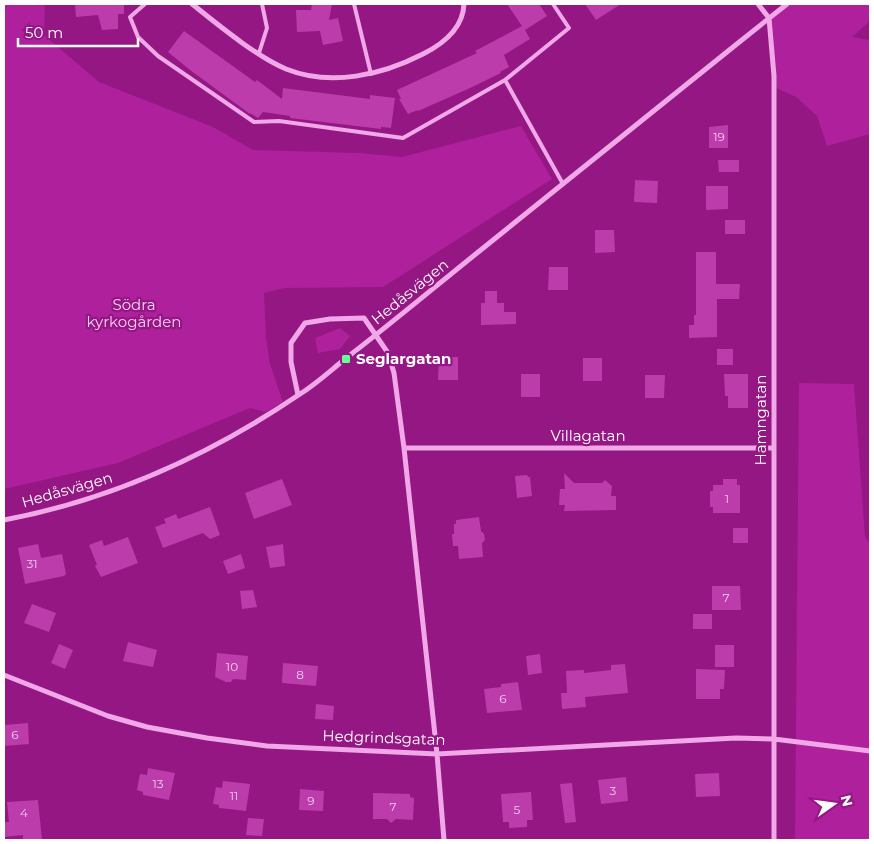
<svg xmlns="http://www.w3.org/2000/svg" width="874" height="844" font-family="Montserrat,sans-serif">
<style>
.green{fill:#ae209c}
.building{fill:#bb3caa}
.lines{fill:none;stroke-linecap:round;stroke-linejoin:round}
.service{stroke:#f0a8e8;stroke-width:4}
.minor{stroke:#f0a8e8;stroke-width:5}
.poi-dot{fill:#67ff93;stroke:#941783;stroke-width:2}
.labels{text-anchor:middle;stroke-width:4.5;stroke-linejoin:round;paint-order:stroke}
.number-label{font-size:12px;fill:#eeceea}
.street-label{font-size:15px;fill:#fff;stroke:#941783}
.park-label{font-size:15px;fill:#fccff6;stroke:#941783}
.poi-label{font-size:15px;font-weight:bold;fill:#fff;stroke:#941783;text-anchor:start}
</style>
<rect width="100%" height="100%" fill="#941783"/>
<!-- green -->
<path class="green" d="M4,4H45L44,35L99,82L213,127L253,150L359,153L402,157L521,126L552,179L383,287L284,288L264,293L266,338L270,364L283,402L266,412L250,408L118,463L4,489Z
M787,4H870V21L852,37L870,40V134L827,146L817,116L796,97L774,87L769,18Z
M340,328L350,336L340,349L318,353L315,338Z
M799,383L854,384L865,537L870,543V840H795Z"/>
<!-- building -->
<path class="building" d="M75,4H124V14H118V29L102,30L98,15L76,17Z
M312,4H332L329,20L338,18L343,41L323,45L320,31L297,32L296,10H311Z
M507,4H539L547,16L525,30L530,39L504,55L509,67L500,72L501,73L468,89L418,111V110L408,114L399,99H401L397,90L477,53L475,51L522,26Z
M585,4H621L596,20Z
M184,31L255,82L257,80L282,99L283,88L370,99V95L395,98L391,128L381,127V129L290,118V116L263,112L258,118L250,113V114L190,70L168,52Z
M728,125V148H709V127Z
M718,160H739V172H719Z
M635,180L658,181L657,203L634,202Z
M706,186H728V209L706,210Z
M725,220H745V234H725Z
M595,230H614L615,252L595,253Z
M696,252H716V284H740L739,299H717V337L689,338V325H694V315H696Z
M549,267H568V290H548Z
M485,291H497V303H504V312H516V324L481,325V303H485Z
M717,349H733V365H717Z
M439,357H458V380H438Z
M583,358H602V381H583Z
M521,374H540V397H521Z
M724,374H748V408H728V396H725Z
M645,375H665L664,398H645Z
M564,473L574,483H602L605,480L612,486L611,496H616V510L564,511L565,505H559L560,489H565Z
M527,475L528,477H530L532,496L517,498L515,476Z
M282,479L292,505L254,519L245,493Z
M723,479H737V485H740V513H713V507H710V491H713V485H723Z
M210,507L220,535L210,539L203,533L163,548L155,527L166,523L164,519L176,514L178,519Z
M479,517L481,531L484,534L485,540L482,543L483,557L459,559L458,546H453L452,534H454V524H456V520Z
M733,528H748V543H733Z
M128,537L138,563L101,577L95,566L97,565L89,545L102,540L104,546Z
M38,544L41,558L62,554L66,574L64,576L25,584L18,548Z
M283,544L285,566L270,568L266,547Z
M241,554L245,568L228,574L223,561Z
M712,586H740L741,610H712Z
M253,590L257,607L242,609L240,591Z
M32,604L56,613L49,632L24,623Z
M693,614H712V629H693Z
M128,642L157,650L153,667L123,661Z
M59,644L73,650L65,669L51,663Z
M715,645H734V667H715Z
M217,653L248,656L246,680L233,679L231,682H226L215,677Z
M540,654L542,673L528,675L526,656Z
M283,663L318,666L316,686L282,683Z
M625,664L628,693L585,697L586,707L562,709L561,693H567L566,671L584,670V673L611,670V665Z
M696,669L725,670L724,689H720V699H696Z
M518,682L522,710L487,713L484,689L501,687V684Z
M316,704L334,706L333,720L315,719Z
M28,723L29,744L4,746V725Z
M148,768L175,773L169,800L143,795V792L137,790L140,774L147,775Z
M719,773L720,796L696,797L695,774Z
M626,777L628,801L601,804L598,780Z
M223,781L250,784L246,811L219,808V805L213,804L216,787L222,788Z
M572,783L576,822L565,823L560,784Z
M300,789L324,791L323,811L299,810Z
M531,792L533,820H527V827L509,828V822H503L501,794Z
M373,793L410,794V797L414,798L413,820L396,819L391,823L387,819H373Z
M38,800L42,840H23V835L4,837V822H9L7,802Z
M248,818L264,819L262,836L246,835Z"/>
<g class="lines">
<!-- service -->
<path class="service" d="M145,4L130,17L138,37L158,56L254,122L279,121L403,138L505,80L569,28L553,4
M354,4L371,74
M259,53L267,28L262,4
M505,80L563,184"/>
<!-- minor -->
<path class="minor" d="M192,4C217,24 257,57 286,69C331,87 382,75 423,54C443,44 463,28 464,4
M758,4L769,18L774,76V840
M298,395L291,362V343L305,323L330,319L364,318L388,353L394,373L404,448L437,754L444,840
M404,448H773
M4,520C110,500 210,455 300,394C316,384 330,371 345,359C392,323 437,285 482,249C584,167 685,85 787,4
M4,675L108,716L147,727L207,738L267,746L437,754L736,738L774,739L870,751"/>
</g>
<!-- markers -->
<rect class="poi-dot" x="341" y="354" width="10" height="10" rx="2.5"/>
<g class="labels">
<!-- number labels -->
<g class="number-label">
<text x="719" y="141">19</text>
<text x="727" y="503">1</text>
<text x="32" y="568">31</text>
<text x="726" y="602">7</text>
<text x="232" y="671">10</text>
<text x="300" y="679">8</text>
<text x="503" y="703">6</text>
<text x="15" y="739">6</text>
<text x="158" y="788">13</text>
<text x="613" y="795">3</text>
<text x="234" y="800">11</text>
<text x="311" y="805">9</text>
<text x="393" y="811">7</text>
<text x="517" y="814">5</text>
<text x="24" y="817">4</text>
</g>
<!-- street labels -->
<g class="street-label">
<text transform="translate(410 292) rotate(-39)" y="5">Hedåsvägen</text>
<text transform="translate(761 420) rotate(-90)" y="5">Hamngatan</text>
<text x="588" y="441">Villagatan</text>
<text transform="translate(67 490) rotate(-16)" y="5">Hedåsvägen</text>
<text transform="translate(384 738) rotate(2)" y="5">Hedgrindsgatan</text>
</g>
<!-- park labels -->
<g class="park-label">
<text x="134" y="310">Södra<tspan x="134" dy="17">kyrkogården</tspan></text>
</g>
<!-- poi labels -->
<g class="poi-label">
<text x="356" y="364">Seglargatan</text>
</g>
</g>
<!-- border -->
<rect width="874" height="844" fill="none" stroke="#ffffff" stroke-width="10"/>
<!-- north arrow -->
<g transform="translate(834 804) rotate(76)" stroke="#941783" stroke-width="4" paint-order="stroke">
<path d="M0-4L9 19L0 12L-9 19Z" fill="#ffffff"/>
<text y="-8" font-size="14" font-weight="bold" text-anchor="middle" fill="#ffffff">N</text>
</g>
<!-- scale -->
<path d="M18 38v8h120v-8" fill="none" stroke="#ffffff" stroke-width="2.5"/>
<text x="25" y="38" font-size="15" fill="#ffffff" stroke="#941783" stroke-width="4" paint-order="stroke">50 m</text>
</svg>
